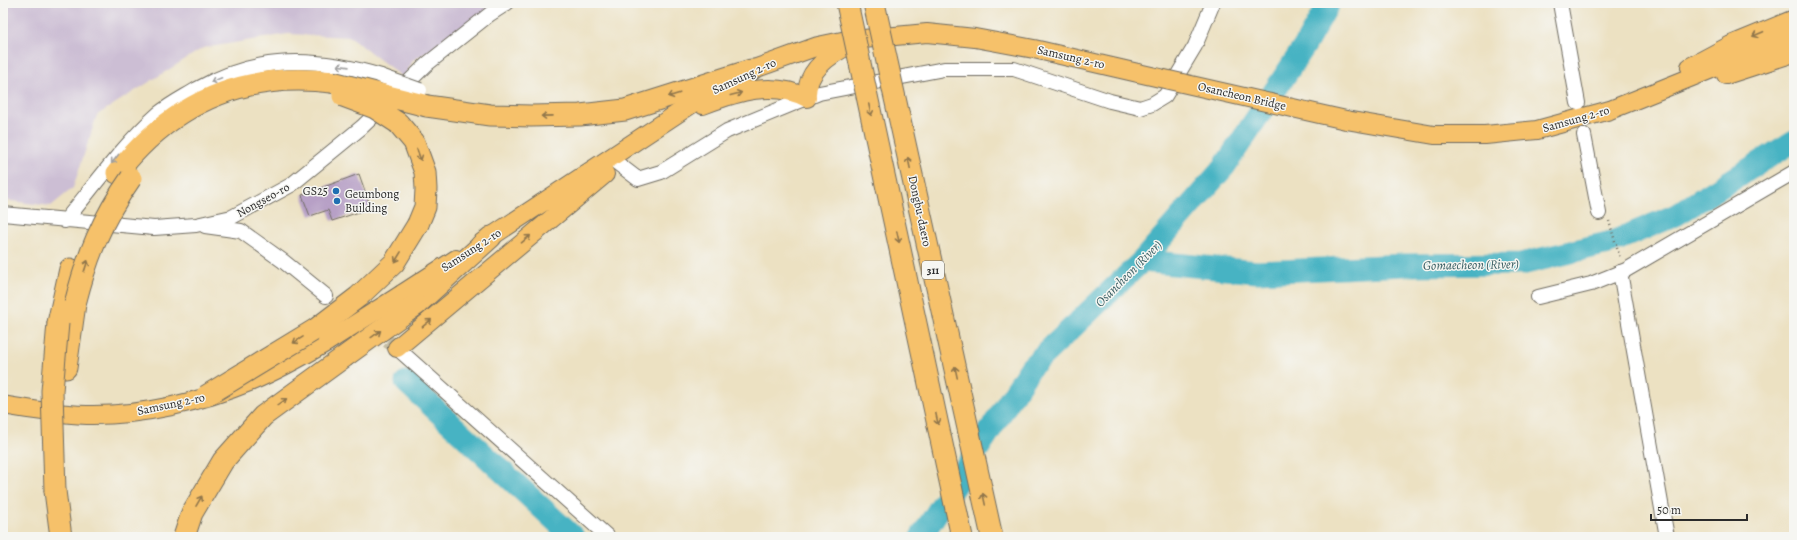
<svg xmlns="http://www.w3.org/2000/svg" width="1797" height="540" font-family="Alegreya,serif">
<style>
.industrial{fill:#ccbed4}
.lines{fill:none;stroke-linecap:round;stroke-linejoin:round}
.river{stroke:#47b3c3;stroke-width:23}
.building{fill:#b7a0c6}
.minor-tunnel{stroke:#c5bda4;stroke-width:14;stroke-dasharray:14 7;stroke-linecap:butt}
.minor-casing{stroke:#6f6b60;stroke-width:16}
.major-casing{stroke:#6f6b60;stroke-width:20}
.highway-casing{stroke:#6f6b60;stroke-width:23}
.path{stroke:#6f6b60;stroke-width:2.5;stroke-dasharray:1 3;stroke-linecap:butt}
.minor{stroke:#fff;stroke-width:14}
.major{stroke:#f6c16b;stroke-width:18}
.highway{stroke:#f6c16b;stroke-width:21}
.minor-bridge-casing{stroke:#6f6b60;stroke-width:16;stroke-linecap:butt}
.major-bridge-casing{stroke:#6f6b60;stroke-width:20;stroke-linecap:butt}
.highway-bridge-casing{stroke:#6f6b60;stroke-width:23;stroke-linecap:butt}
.minor-bridge{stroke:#fff;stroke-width:14}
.major-bridge{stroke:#f6c16b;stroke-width:18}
.highway-bridge{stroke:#f6c16b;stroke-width:21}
.oneway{stroke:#90764b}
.oneway2{stroke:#a0a0a0}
.poi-dot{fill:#1f6fb2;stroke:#f6f6f2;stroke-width:1.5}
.labels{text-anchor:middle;stroke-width:3;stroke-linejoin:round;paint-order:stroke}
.shield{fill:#f6f6f2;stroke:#686867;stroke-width:1}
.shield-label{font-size:11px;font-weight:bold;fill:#2b2b2b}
.street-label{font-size:12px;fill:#2b2b2b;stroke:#f6f6f2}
.poi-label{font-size:12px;fill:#2b2b2b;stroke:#f6f6f2;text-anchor:end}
.water-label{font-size:13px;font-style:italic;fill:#355b60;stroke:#f6f6f2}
</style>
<rect width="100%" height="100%" fill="#f6f6f2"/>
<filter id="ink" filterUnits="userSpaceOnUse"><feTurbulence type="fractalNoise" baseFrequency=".025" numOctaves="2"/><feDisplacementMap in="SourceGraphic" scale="8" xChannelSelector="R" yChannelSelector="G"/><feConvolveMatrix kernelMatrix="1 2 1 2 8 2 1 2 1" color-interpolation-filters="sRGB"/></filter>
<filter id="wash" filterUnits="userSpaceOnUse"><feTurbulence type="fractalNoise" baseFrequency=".012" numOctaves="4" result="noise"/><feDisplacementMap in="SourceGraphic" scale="16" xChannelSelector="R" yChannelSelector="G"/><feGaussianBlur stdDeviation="0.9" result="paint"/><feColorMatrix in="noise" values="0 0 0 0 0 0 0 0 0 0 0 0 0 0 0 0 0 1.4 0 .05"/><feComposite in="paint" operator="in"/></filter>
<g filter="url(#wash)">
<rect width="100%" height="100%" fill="#ece1c2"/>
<!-- industrial -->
<path class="industrial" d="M3,3H518L413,60L404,78L350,37L288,34L203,48L97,115L73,188L51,206L3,200Z"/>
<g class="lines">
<!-- river -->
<path class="river" d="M1142,261L1257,272L1404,265L1521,264L1612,242L1676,215L1794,141
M406,382L573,537
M921,537L1031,367L1142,261L1224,167L1304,47L1329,3"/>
</g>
<g id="blocks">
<!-- building -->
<path class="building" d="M359,174L371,208L332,221L328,210L310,216L302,195Z"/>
</g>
</g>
<g filter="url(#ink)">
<use href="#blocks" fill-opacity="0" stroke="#6f6b60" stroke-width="1"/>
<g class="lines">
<!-- minor-tunnel -->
<path class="minor-tunnel" d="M370,329L397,348"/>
<!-- minor casing -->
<g class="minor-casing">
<path id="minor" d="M1560,3L1578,103
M1584,135L1599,213
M617,163L638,179L661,172L727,131L819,93L944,69H1014L1110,101L1140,108L1152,104L1165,96L1195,46L1213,3
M3,214L154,228L196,225L232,217L291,185L362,127L427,64L490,14L507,3
M65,221C95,185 123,145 158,114C170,104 184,97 197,89C258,55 315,56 381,76
M205,226L241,231L283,261L326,296
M1620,272L1667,537
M1538,297L1591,284L1626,270L1794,172
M397,348L608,537"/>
</g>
<!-- major casing -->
<g class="major-casing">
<path id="major" d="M1690,67L1731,45L1794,19
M1726,75L1794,53
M703,105C737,92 773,80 807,98C805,70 830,54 852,44
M1346,120L1434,135H1485L1537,130L1610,110L1794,36
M480,244L713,90L751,70L818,46L842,41L927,33L975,38L1034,49L1138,73
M402,294L456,259
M397,348L605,174
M3,405C31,410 59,414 87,415C142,416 201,402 252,381C278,370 303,356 327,342"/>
</g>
<!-- highway casing -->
<g class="highway-casing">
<path id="highway" d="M427,106L490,115L531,116L580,115L625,110L751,70
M398,123L414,142L425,172L426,189L425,207L418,224
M117,173C172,103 243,71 332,82
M416,305L491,237
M58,323L70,269
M66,368L75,304
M55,491L61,537
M184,537L192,513L223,461L263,416L344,357"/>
</g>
<!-- path -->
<path class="path" d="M1609,221L1620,258"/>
<!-- minor -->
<use href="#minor" class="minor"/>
<!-- major -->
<use href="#major" class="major"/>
<!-- highway -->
<use href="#highway" class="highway"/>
<!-- minor-bridge casing -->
<g class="minor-bridge-casing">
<path id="minor-bridge" d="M381,76L420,90"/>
</g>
<!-- major-bridge casing -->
<g class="major-bridge-casing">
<path id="major-bridge" d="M1138,73L1346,120
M327,342L402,294"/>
</g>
<!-- highway-bridge casing -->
<g class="highway-bridge-casing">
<path id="highway-bridge" d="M847,3L962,537
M874,3L992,537
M332,82L427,106
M343,96L375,108L398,123
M75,304C87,256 102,219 131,178
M344,357L416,305
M206,396L316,329L358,297L394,263L418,224
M55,491L52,391L58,323"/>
</g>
<!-- minor-bridge -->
<use href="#minor-bridge" class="minor-bridge"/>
<!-- major-bridge -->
<use href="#major-bridge" class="major-bridge"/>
<!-- highway-bridge -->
<use href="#highway-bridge" class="highway-bridge"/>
</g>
<!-- one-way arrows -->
<defs><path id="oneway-shaft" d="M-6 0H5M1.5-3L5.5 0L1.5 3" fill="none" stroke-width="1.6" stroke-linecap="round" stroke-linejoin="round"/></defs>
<g class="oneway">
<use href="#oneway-shaft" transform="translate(1758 34) rotate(157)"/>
<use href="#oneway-shaft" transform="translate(736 94) rotate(-15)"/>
<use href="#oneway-shaft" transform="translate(674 95) rotate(162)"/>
<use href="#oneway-shaft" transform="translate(870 110) rotate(78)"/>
<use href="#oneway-shaft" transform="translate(547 116) rotate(179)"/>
<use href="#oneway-shaft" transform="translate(419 155) rotate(70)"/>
<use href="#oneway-shaft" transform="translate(909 163) rotate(-102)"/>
<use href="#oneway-shaft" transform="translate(898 237) rotate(78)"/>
<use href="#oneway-shaft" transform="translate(526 239) rotate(-40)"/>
<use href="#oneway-shaft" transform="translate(398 257) rotate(121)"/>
<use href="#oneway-shaft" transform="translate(86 266) rotate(-72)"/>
<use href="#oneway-shaft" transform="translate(427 323) rotate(-40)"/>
<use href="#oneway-shaft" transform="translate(376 334) rotate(-36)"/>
<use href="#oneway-shaft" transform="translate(298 340) rotate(148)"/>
<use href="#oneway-shaft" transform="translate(956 372) rotate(-102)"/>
<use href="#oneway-shaft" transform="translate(282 402) rotate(-36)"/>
<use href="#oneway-shaft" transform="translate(937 419) rotate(78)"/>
<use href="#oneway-shaft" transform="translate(984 499) rotate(-102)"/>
<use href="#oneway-shaft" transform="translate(199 501) rotate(-60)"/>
</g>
<g class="oneway2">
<use href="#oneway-shaft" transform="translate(343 66) rotate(-172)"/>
<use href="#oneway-shaft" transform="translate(216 80) rotate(158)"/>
<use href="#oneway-shaft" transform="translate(115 159) rotate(128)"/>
</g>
</g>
<!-- markers -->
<g class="poi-dot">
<circle cx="336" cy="191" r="4"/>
<circle cx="337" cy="201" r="4"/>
</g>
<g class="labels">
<!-- shield labels -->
<rect class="shield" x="922" y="261" width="22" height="18" rx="3"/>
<g class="shield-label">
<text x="933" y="274">311</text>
</g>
<!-- street labels -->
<g class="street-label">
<text transform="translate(1071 57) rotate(13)" y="4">Samsung 2-ro</text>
<text transform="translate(744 76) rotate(-25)" y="4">Samsung 2-ro</text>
<text transform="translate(1242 96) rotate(13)" y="4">Osancheon Bridge</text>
<text transform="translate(1576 119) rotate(-16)" y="4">Samsung 2-ro</text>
<text transform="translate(263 200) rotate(-29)" y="4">Nongseo-ro</text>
<text transform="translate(920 211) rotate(78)" y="4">Dongbu-daero</text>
<text transform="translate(471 250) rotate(-33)" y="4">Samsung 2-ro</text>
<text transform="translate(171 404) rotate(-12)" y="4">Samsung 2-ro</text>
</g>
<!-- poi labels -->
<g class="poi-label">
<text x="328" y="195">GS25</text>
<text x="345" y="198" text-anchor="start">Geumbong<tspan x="345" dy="14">Building</tspan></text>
</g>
<!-- water labels -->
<g class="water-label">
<text transform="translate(1471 264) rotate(-1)" y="5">Gomaecheon (River)</text>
<text transform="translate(1128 273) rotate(-45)" y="5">Osancheon (River)</text>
</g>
</g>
<!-- margin -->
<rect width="1797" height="540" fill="none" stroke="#f6f6f2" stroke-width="16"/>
<!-- scale -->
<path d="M1651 514v6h96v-6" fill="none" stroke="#2b2b2b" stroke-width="2"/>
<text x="1657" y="514" font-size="12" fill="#2b2b2b" stroke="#f6f6f2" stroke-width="3" paint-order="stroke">50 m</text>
</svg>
